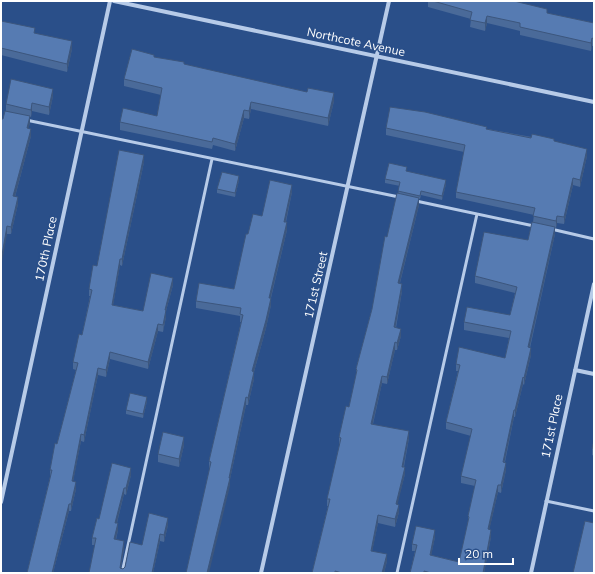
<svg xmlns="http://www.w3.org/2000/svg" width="595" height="574" font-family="Mulish,sans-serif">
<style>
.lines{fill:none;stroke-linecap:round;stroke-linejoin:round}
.lane{stroke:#b7cbe8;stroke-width:3}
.street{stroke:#b7cbe8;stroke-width:4}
.wall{fill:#4a6a99}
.shaded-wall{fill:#3c567d}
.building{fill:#567bb2;stroke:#3c567d}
.labels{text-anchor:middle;stroke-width:3;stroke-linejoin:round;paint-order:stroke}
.street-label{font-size:12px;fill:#fff;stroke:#2a4f89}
</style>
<rect width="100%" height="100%" fill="#2a4f89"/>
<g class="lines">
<!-- lane -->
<path class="lane" d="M26,120L399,197
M416,201L534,226
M551,229L594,239
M546,501L594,511
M122,573L212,159
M397,573L477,214"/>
<!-- street -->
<path class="street" d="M114,1L594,102
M575,370L594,374
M1,502L110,1
M261,573L389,1
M531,573L594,284"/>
</g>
<!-- wall -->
<path class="wall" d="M428,1H516V2L547,13L594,23V46H592L591,51L520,35V31L487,23L485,31L470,27L471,19L428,7Z
M1,21L35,33L72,49L67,72L1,55Z
M154,57L334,101L328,126L251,109L249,119L244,118L235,151L213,145L212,149L120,130V122L157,116L161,95L124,86V79Z
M53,96L49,115L32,111L31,117H30V123L28,129L31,136L15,197L18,204L11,234H7L3,119L6,111V104Z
M386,128L487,129L554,141L587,156L580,187L573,185L564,224L557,223L556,228H555V234L530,348L531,355L524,385L523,384L515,417H514L505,462L506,470L501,493L498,492L489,530L491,537L484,573H410L415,551H412V544L435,537L431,555L459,562L468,523V516L475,486L461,483V476L471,436L446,429V422L458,371H456V364L505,358L509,338L464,330V322L510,315L515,293L475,283V276L528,240L533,222L534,215L456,198V192L464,152L386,135Z
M144,162L122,266L120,265L113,305L143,311L173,285L166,311V317L163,332L158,331L148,369L110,359L106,377L98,375L84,442L81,441L73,481L76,489L71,511H69L53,573H27L50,477V470L57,444L76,370L73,369V362L82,335L90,296H89V289L97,266Z
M385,179L446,184L442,200L421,195L420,199H419V205L400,283L402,291L396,328L401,336L397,350H395L387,384L382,383L373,424L409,438L404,467L405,474L397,504L399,512L395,527L378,523L372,551L387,561L384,573H312L328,506H327V499L340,445L339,444V437L349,407L356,377V369L372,309L387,237L398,194L400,186L385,183Z
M239,180L235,197L217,193V189Z
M292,192L286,222L287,230L271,298V305L266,328L254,372V379L248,405H246L230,479V486L209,469V461L241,322H240V316L196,308V301L234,289L248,234L262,216Z
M147,401L143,418L126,414V410Z
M594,440V456L592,455V448Z
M184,445L179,467L158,462V454Z
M131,475L126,495L124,494L117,523L118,530L116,540L124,548L121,568L123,569L125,567L142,545L168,525L164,542L160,541L153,573H89L95,545H92V538L99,519Z"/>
<!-- shaded-wall -->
<path class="shaded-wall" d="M487,16V23L485,31V23Z
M592,38V46L591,51V43Z
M72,41V49L67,72V64Z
M53,89V96L49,115V107Z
M334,93V101L328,126V118Z
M251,102V109L249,119V111Z
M32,103V111L31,117V110Z
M244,110V118L235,151V144Z
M30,116V123L27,135V128Z
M31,129V136L13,204V196Z
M587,149V156L580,187V180Z
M144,155V162L122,266V259Z
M239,176V180L235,197V193Z
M573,178V185L564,224V217Z
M446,180V184L442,200V196Z
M292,185V192L284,229V222Z
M18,197V204L11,234V227Z
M419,198V205L398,290V283Z
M557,216V223L556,228V221Z
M287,222V230L269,305V298Z
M7,226V234L1,268V261Z
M555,227V234L528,354V347Z
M120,259V265L112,312V305Z
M173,278V285L166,311V317L163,332L165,310Z
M402,284V291L394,335V327Z
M271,298V305L266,328L252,379V371Z
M158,324V331L148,369V362Z
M401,329V336L397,350V343Z
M395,342V350L387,384V377Z
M531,348V355L524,385V378Z
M110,352V359L106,377V370Z
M98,368V375L84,442V435Z
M254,372V379L248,405V398Z
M382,376V383L371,431V424Z
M523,377V384L515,417V410Z
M147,397V401L143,418V414Z
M246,397V405L230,479V486L209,573H207L229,478Z
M514,410V417L503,469V462Z
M409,431V438L402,474V467Z
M81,434V441L72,488V481Z
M184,437V445L179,467V459Z
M506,463V470L501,493V485Z
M405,467V474L396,511V504Z
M131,468V475L126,495V488Z
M76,482V489L71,511V504Z
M498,485V492L488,536V529Z
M124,488V494L115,530V523Z
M69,504V511L53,573H52Z
M399,505V512L395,527V519Z
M378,515V523L371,558V551Z
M168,518V525L164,542V535Z
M118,523V530L114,546V539Z
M435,530V537L430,562V555Z
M491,530V537L484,573H483Z
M160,534V541L153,573H152Z
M124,541V548L120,573V568Z
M387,554V561L384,573H382Z"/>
<!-- building -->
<path class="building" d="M433,1H514L547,9V13L594,23V39L592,38L591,43L520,27V23L487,16L485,23L470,20L472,12Z
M1,21L35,28L34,33L72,41L67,64L1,48Z
M132,49L154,55V57L184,62V64L307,92L308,88L334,93L328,118L251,102L249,111L244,110L235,144L213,138L212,142L120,122L123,108L157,116L162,88L124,79Z
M11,79L53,89L49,107L32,103L31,110L6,104Z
M390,107L425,112L487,127L486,129L531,138L532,134L554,139V141L587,149L580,180L573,178L564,217L557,216L556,221L533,216L535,208L456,192L465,145L386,128Z
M5,111L30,116L27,128L31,129L13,196L18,197L11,227L7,226L1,261V119H3Z
M119,150L144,155L122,259H120L112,305L143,311L151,273L173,278L165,310H166L163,325L158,324L148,362L110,352L106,370L98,368L84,435L81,434L72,481L76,482L71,504H69L52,573H27L52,470H50L55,443L57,444L78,363L73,362L79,334L82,335L92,290L89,289L93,265L97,266Z
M389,163L407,167L406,171L446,180L442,196L421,191L420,196L398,191L400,182L385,179Z
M222,172L239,176L235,193L217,189Z
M270,180L292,185L284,222H287L269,298H271L266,320L252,371L254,372L248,398L246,397L229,478H230L207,573H186L211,462L209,461L243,315L240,314L241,308L196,301L199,283L234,289L246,234H248L253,214L262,216Z
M397,193L419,198L398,283L402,284L394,327L401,329L397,343L395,342L387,377L382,376L371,424L409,431L402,467H405L396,504L399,505L395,519L378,515L371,551L387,554L382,573H342L335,571V573H312L330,499H327L341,438L339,437L346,406L349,407L357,370L356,369L372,309L385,236L387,237Z
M532,222L555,227L528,347L531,348L524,378L523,377L515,410H514L503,462L506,463L501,485H498L488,529L491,530L483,573H431L424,571V573H410L417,545L412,544L416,526L435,530L430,555L459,562L469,517L468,516L476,480L461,476L472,429L446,422L460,365L456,364L459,347L505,358L511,331L464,322L467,307L510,315L517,287L475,276L484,232L528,240Z
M130,393L147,397L143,414L126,410Z
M163,432L184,437L179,459L158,454Z
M594,440V448H592Z
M112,463L131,468L126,488H124L115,523H118L114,539L124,541L120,568L123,569L125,567L130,542L142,545L149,513L168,518L164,535L160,534L152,573H89L96,538H92L97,518L99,519Z
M585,521L594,523V573H573Z"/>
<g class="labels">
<!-- street labels -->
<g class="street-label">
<text transform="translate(356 42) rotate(12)" y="4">Northcote Avenue</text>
<text transform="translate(46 249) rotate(-78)" y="4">170th Place</text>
<text transform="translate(316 285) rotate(-77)" y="4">171st Street</text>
<text transform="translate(552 426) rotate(-78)" y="4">171st Place</text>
</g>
</g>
<!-- border -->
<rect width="595" height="574" fill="none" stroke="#ffffff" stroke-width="4"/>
<!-- scale -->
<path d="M459 558v6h54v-6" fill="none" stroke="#ffffff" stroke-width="2"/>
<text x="465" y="558" font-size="12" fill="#ffffff" stroke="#2a4f89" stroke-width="3" paint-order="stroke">20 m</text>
</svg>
